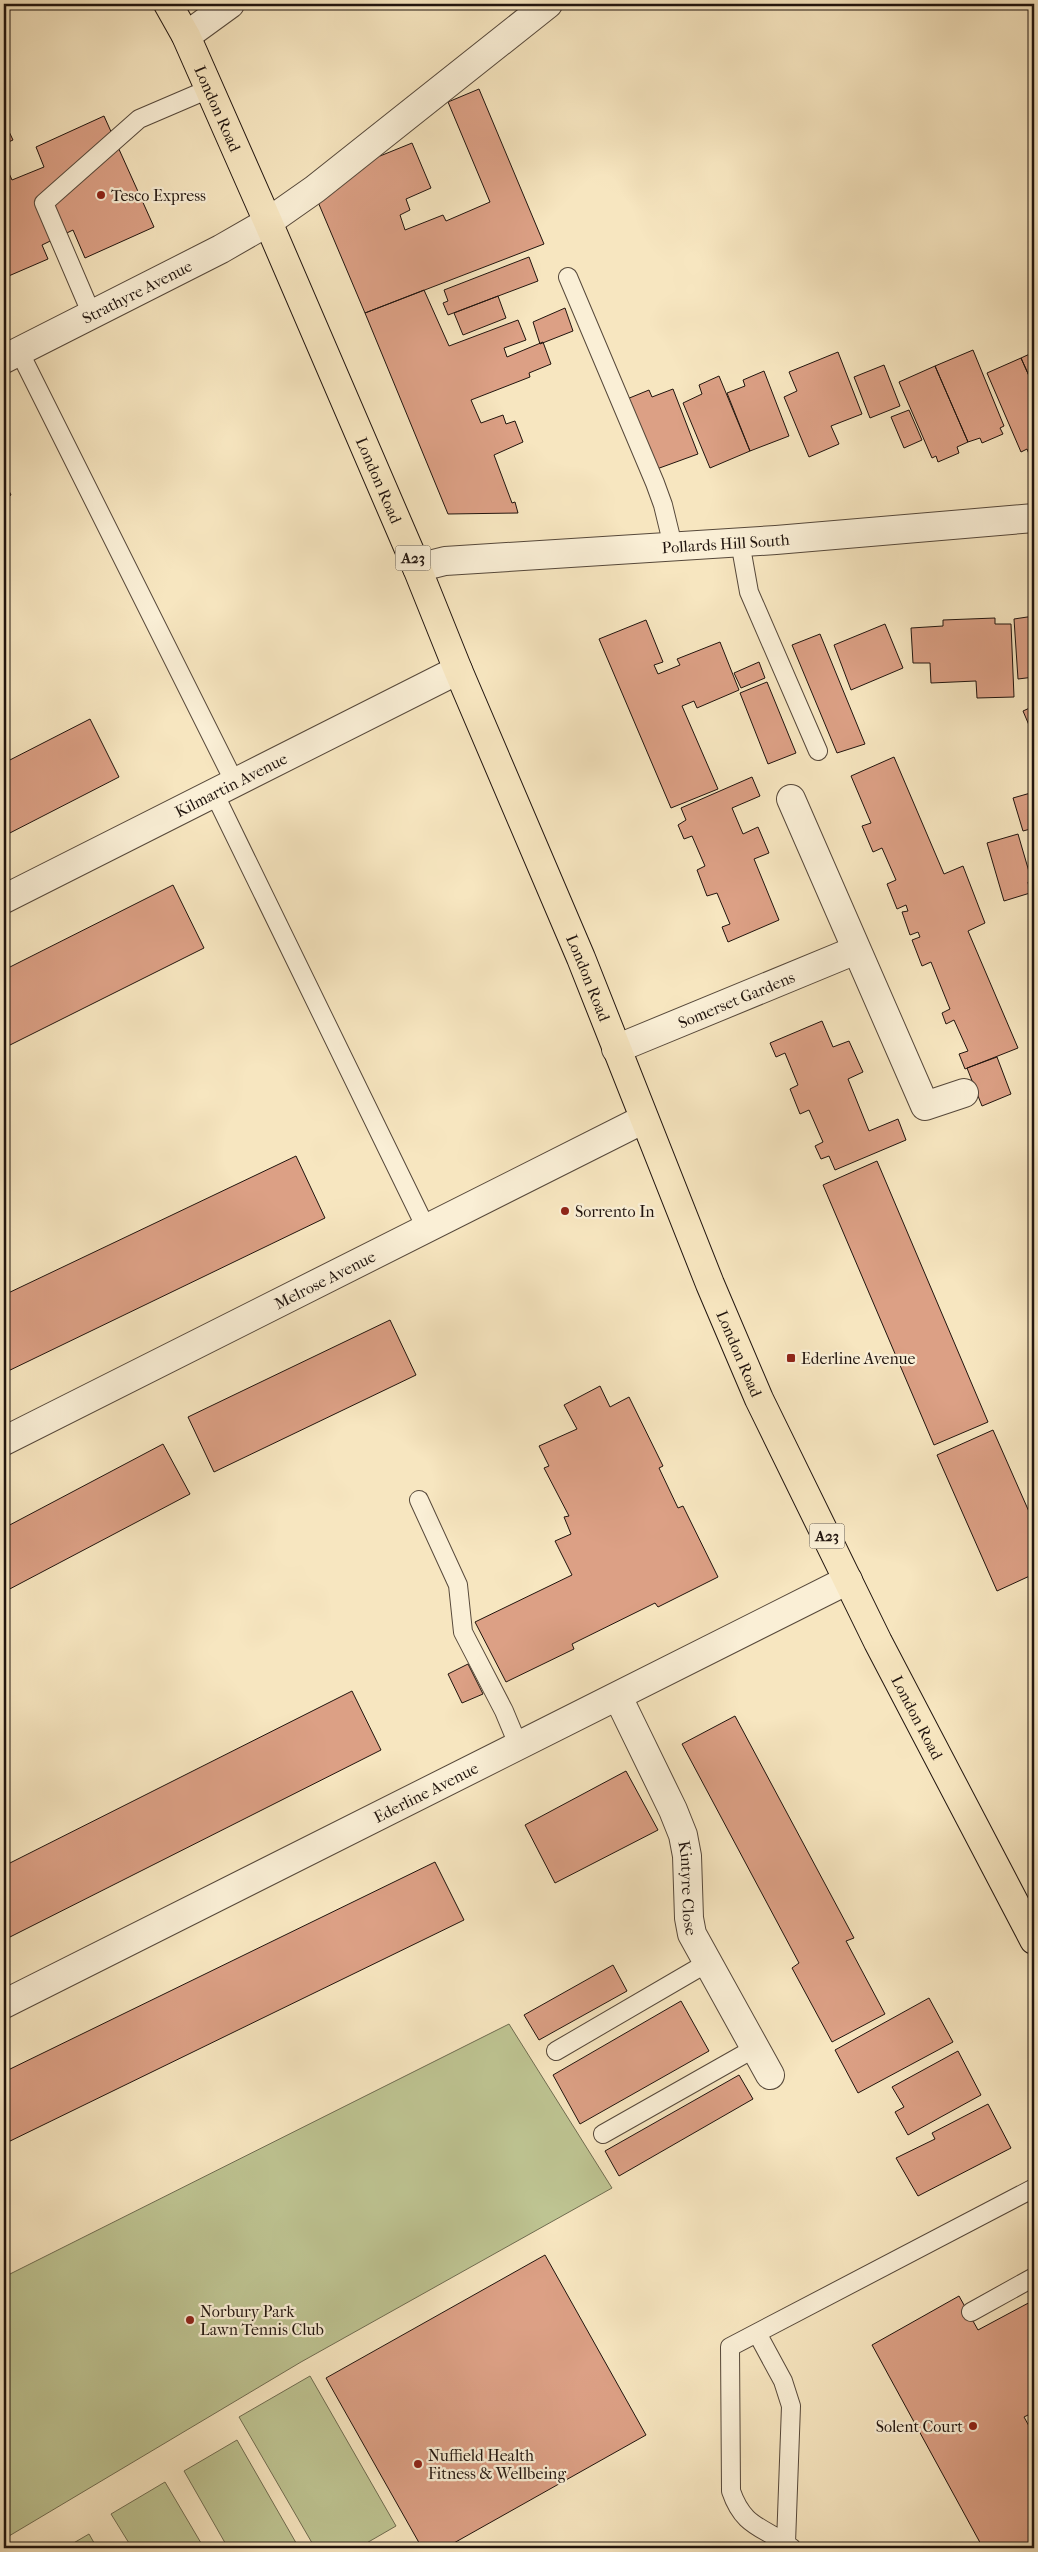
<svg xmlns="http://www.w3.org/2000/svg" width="1038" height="2552" font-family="'IM FELL French Canon',serif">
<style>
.green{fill:#bec492;stroke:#6f6c50}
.building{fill:#dca085;stroke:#20140e}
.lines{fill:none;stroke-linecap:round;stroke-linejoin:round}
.service-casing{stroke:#56483a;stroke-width:20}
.minor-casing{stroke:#56483a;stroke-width:30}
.trunk-casing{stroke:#20140e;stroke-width:30}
.service{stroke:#faefd6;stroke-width:18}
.minor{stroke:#faefd6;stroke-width:28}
.trunk{stroke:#f7e6c0;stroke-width:28}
.poi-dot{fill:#8f2418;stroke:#faefd6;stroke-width:2}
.labels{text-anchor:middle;stroke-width:4.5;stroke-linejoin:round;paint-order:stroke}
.shield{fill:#faefd6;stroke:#61564a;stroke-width:1}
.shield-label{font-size:15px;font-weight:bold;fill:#20140e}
.street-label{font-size:16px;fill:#20140e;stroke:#faefd6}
.poi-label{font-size:16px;fill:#20140e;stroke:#faefd6;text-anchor:start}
</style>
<rect width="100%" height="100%" fill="#f7e6c0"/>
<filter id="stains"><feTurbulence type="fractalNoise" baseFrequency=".004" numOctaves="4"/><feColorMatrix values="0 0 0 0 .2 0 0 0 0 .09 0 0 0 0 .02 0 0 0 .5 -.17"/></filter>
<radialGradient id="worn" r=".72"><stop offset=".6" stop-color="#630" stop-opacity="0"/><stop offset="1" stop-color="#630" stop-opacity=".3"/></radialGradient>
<!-- green -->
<path class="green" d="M509,2024L612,2188L301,2362L4,2539V2277Z
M310,2376L396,2526L358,2548H315L239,2417Z
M237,2440L299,2548H228L184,2471Z
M165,2482L204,2548H132L111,2514Z
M89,2534L97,2548H65Z"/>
<!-- building -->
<path class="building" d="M479,89L544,244L365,313L318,202L380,154V156L412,143L431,188L406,199L410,210L400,215L405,230L443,215L446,221L490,202L448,102Z
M104,116L154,227L85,258L73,230L42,245L48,259L4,278V162L12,180L44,167L36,147Z
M4,121L13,140L4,144Z
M529,257L538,281L448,315L443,303L448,301L444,290Z
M424,290L449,346L518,320L526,340L504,348L507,357L543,342L551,364L529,373L530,377L471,400L481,423L503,415L506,424L515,421L523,442L494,455L512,503L515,502L518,513L448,514L365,313Z
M498,296L506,318L463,335L454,313Z
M565,308L573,331L540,344L533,322Z
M973,350L1004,426L1000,428L1003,434L982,443L980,438L968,442L935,366Z
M838,352L862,414L831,426L839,444L809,457L784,397L797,391L789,372Z
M1034,352V387L1021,358Z
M1021,358L1034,387V451L1029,454L1027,449L1021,452L987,373Z
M884,365L900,406L870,418L854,377Z
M935,366L968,442L957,447L959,453L938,462L936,456L932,458L899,382Z
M764,371L789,436L750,451L727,393L745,386L743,380Z
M719,376L750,451L710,468L683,403L702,394L699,385Z
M673,389L698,454L654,470L627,399L649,390L652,397Z
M909,410L922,440L904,448L891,417Z
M4,481L11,495L4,499Z
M1034,616V677L1018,679L1014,619Z
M995,618V624H1011L1014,697L977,698L976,681L931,683L930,663H913L911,628L943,626V620Z
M646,620L663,662L654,665L658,674L680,665L677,659L720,642L739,690L697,708L694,701L682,706L718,789L671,808L599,639Z
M885,624L903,668L851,690L834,645Z
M820,634L865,744L837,753L792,645Z
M759,662L765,678L741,688L734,673Z
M767,682L796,753L768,764L740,693Z
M1034,706V737L1023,711Z
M90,719L119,777L4,836V763Z
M894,757L944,874L963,866L985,923L968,931L1018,1048L965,1069L959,1054L968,1051L954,1020L946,1024L942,1013L950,1009L931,962L922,966L912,940L920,937L918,932L910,935L902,912L908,911L906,905L897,909L887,884L896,880L882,848L873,852L862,826L871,823L851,776Z
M752,777L760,796L732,808L743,834L758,827L769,853L754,859L779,920L728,942L722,927L730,924L717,893L707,896L697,870L705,866L692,836L684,839L678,825L686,820L681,808Z
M1034,792V828L1023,831L1013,798Z
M1018,834L1032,882H1028L1030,893L1004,901L987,843Z
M173,885L204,948L4,1048V970Z
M822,1021L833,1047L849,1041L863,1072L848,1079L869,1131L898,1119L906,1140L835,1170L829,1156L821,1159L815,1146L823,1142L809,1110L800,1114L790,1089L798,1085L785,1053L776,1057L770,1043Z
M997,1057L1011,1094L982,1106L967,1068Z
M296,1156L325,1218L4,1373V1295Z
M877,1161L988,1422L934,1445L823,1185Z
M390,1320L416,1375L214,1472L188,1417Z
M600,1386L610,1407L629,1397L663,1466L659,1468L678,1508L683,1506L718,1577L658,1607L655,1603L572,1644L574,1649L506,1682L475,1622L572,1575L555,1541L571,1534L564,1517L569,1516L544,1468L549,1466L539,1446L577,1429L564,1405Z
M993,1430L1034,1523V1574L997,1591L937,1455Z
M163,1444L190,1494L4,1592V1528Z
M468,1664L483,1694L462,1703L448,1674Z
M352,1691L381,1750L4,1940V1866Z
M735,1716L854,1938L846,1941L885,2014L832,2042L792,1968L799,1963L682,1744Z
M626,1771L658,1830L555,1883L525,1825Z
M435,1862L464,1920L4,2144V2072Z
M613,1965L627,1991L539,2040L524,2015Z
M929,1998L953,2042L858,2093L835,2050Z
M681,2001L709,2051L580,2124L553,2075Z
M958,2051L981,2095L908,2135L895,2112L904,2107L892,2087Z
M739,2075L753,2099L619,2176L605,2151Z
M988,2104L1011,2148L918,2196L896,2158L935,2139L932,2133Z
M545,2255L646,2435L445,2548H422L326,2378Z
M959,2296L978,2330L1034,2300V2412L1024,2417L1034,2435V2548H983L872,2345Z"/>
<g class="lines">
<!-- service casing -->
<g class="service-casing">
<path id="service" d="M568,277L655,483L663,505L673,546
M92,315L44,203L139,119L209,89
M19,351L235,783
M740,542L749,592L818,751
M214,793L427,1230
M419,1500L458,1585L463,1632L504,1711L519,1747
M556,2051L707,1963
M603,2134L755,2048
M971,2312L1034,2277
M757,2333L783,2381L791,2406L786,2543L781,2548
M792,2548C764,2526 744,2529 731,2491L730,2347L1034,2188"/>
</g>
<!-- minor casing -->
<g class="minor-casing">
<g id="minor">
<path d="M186,36L230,4"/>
<path id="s1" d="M4,359L221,249L268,222L315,189L548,4"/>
<path id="s2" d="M417,568L445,561L776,540L1034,518"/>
<path d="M791,799L925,1106L964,1093"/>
<path id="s3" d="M4,899L458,670"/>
<path id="s4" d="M616,1049L856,950"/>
<path id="s5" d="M4,1441L644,1119"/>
<path id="s6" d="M618,1697L673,1810L683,1835L687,1856L689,1918L692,1934L770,2075"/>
<path id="s7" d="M4,2004L848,1580"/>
</g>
</g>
<!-- trunk casing -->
<g class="trunk-casing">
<g id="trunk">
<path id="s8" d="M168,4L186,36L268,222L417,568L458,670L581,958L710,1284L759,1399L878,1642L1034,1940"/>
</g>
</g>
<!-- service -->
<use href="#service" class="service"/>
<!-- minor -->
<use href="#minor" class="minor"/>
<!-- trunk -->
<use href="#trunk" class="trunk"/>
</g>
<!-- markers -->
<g class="poi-dot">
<circle cx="101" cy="195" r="5"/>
<circle cx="565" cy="1211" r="5"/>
<rect x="786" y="1353" width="10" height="10" rx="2.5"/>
<circle cx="190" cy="2320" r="5"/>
<circle cx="973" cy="2426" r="5"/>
<circle cx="418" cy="2464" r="5"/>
</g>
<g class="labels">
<!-- shield labels -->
<g class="shield">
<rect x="395.5" y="545.5" width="35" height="25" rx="4"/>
<rect x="809.5" y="1523.5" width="35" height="25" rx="4"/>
</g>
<g class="shield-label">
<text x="413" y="563">A23</text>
<text x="827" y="1541">A23</text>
</g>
<!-- street labels -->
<g class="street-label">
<text dy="6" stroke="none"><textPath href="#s8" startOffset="116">London Road</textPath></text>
<text dy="6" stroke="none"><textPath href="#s1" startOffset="149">Strathyre Avenue</textPath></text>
<text dy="6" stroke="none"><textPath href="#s8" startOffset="521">London Road</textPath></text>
<text dy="6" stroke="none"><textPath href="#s2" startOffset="310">Pollards Hill South</textPath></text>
<text dy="6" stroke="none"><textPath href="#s3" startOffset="254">Kilmartin Avenue</textPath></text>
<text dy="6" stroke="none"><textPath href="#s8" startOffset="1061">London Road</textPath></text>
<text dy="6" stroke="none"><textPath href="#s4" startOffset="130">Somerset Gardens</textPath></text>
<text dy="6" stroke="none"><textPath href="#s5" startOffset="359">Melrose Avenue</textPath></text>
<text dy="6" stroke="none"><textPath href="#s8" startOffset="1466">London Road</textPath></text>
<text dy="6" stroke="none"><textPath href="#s8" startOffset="1871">London Road</textPath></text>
<text dy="6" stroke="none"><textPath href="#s7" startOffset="472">Ederline Avenue</textPath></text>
<text dy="6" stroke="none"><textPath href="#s6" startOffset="206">Kintyre Close</textPath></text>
</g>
<!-- poi labels -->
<g class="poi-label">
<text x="111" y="201">Tesco Express</text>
<text x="575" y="1217">Sorrento In</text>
<text x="801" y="1364">Ederline Avenue</text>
<text x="200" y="2317">Norbury Park<tspan x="200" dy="18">Lawn Tennis Club</tspan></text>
<text x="963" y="2432" text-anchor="end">Solent Court</text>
<text x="428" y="2461">Nuffield Health<tspan x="428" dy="18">Fitness &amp; Wellbeing</tspan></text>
</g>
</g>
<!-- margin -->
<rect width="1038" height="2552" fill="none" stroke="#f7e6c0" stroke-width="20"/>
<rect x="5" y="5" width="1028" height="2542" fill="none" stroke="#20140e" stroke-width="2.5"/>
<rect x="10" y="10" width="1018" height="2532" fill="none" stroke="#20140e"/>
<rect width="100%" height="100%" filter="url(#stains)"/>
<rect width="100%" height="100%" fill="url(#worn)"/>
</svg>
